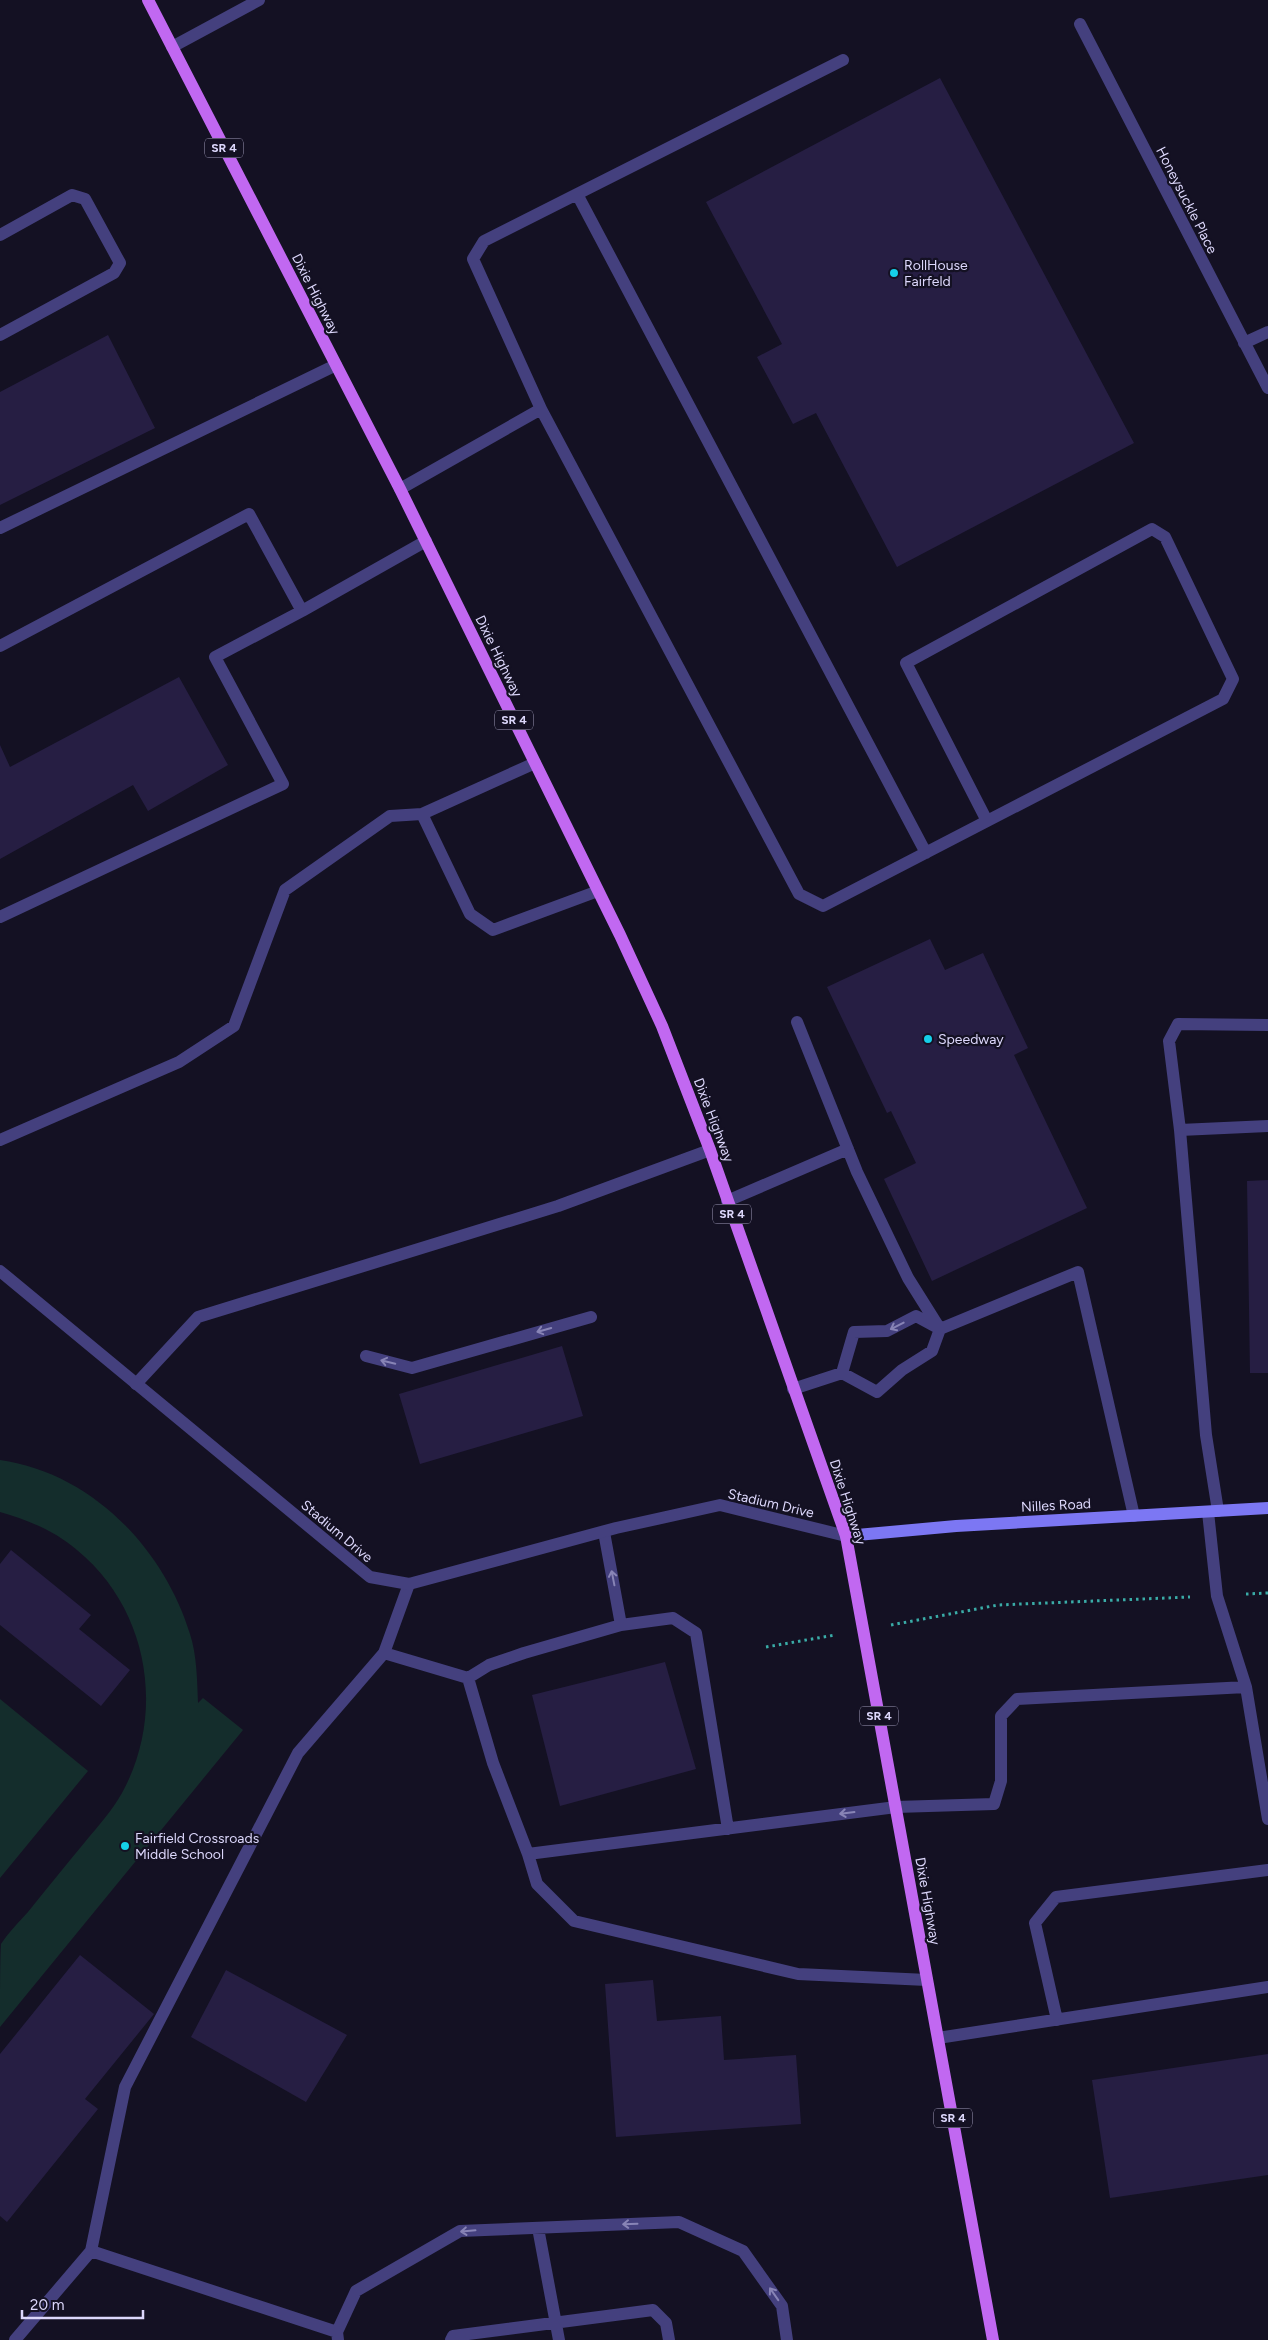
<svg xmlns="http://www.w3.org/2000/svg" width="1268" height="2340" font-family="Figtree,sans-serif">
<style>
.green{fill:#142d2c}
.building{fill:#261e43}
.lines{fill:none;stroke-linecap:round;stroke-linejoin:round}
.path{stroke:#3aaca7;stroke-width:3;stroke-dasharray:2.5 4;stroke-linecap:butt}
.lane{stroke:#44407e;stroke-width:12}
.street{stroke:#44407e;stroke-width:12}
.secondary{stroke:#7c77f3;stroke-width:12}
.primary{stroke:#c168f1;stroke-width:12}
.oneway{stroke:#8884b6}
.poi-dot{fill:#15cfe9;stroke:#141123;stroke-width:2}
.labels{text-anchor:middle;stroke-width:4.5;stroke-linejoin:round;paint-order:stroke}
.shield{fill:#141123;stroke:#a09cba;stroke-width:1}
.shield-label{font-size:12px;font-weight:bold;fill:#dcd7fb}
.street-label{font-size:14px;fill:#dcd7fb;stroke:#141123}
.poi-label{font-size:14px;fill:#dcd7fb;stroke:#141123;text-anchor:start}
</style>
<rect width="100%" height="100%" fill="#141123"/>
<!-- green -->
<path class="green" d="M0,1460C92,1473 164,1549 190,1634C197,1656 197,1680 198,1703L203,1698L243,1730L0,2027C0,2013 0,1952 1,1944C8,1933 19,1922 28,1912C47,1888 66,1865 85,1842C98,1826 112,1811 122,1793C166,1713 149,1609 77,1550C55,1531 28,1520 0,1512Z
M0,1699L88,1771L0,1878Z"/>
<!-- building -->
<path class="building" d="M940,78L1134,443L897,567L816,413L793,424L757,357L782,344L706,202Z
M108,335L155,428L0,505V392Z
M179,677L228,765L148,811L133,785L0,859V745L10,767Z
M930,939L945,970L983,953L1028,1048L1014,1055L1087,1208L932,1281L884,1179L916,1163L891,1111L887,1113L827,987Z
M1268,1180V1373H1250L1247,1181Z
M562,1346L583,1416L420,1464L399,1394Z
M11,1550L91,1615L79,1629L130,1670L101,1706L0,1625V1564Z
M665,1662L696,1769L560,1806L532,1695Z
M80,1955L154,2014L85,2099L98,2109L7,2222L0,2216V2054Z
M226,1970L347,2035L306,2102L191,2037Z
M653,1980L657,2021L721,2016L724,2060L796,2055L801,2124L616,2137L605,1984Z
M1268,2054V2175L1110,2198L1092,2080Z"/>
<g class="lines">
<!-- path -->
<path class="path" d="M1246,1594L1268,1593
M891,1625L998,1605L1190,1597
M766,1647L835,1635"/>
<!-- lane -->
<path class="lane" d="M172,47L259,0
M577,194L926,853
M0,235L72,195L85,199L120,263L114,273L0,335
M541,409L473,259L484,241L843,60
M400,489L541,409L799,894L823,906L1223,699L1233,679L1165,537L1152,529L906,663L987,821
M0,528L336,365
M0,646L249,514L302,611
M422,814L470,914L493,930L598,891
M0,917L283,784L215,657L302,611L426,541
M797,1022L857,1172L908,1278L940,1329
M1180,1130L1169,1041L1178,1024L1268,1025
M0,1140L179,1062L234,1026L285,890L390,816L422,814L535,763
M727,1201L848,1149
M940,1329L916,1316L887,1331L854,1332L842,1373L877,1392L902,1370L932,1351L940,1329L1078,1272L1134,1516
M366,1356L412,1368L591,1317
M136,1384L198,1317L558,1206L710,1150
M793,1389L842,1373
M1218,1511L1206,1435L1180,1130L1268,1126
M604,1532L621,1625
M384,1653L468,1678
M1246,1687L1268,1819
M728,1829L696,1633L673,1618L621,1625L524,1653L489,1665L468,1678L493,1763L528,1854L537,1884L574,1921L798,1974L927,1980
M528,1854L896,1807L994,1804L1001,1781V1716L1017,1699L1246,1687L1217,1596L1208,1512
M1057,2020L1035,1923L1056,1897L1268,1870
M938,2038L1268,1987
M538,2228L559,2340
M337,2332L91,2251L125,2087L298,1753L384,1653L409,1584
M15,2340L91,2251
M338,2340L337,2332L356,2291L460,2231L679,2222L743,2251L782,2306L787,2340
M451,2340L453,2336L653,2310L666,2323L669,2340"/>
<!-- street -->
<path class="street" d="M1080,24L1268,388
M1244,343L1268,332
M0,1271L370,1577L409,1584L616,1528L720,1505L846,1536"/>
<!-- secondary -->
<path class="secondary" d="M846,1536L956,1526L1268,1508"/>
<!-- primary -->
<path class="primary" d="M148,0L400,489L620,935L662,1026L710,1150L846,1536L993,2340"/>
</g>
<!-- one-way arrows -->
<defs><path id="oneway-shaft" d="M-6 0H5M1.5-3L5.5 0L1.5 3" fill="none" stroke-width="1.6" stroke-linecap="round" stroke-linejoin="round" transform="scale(1.25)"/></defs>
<g class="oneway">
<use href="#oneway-shaft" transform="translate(897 1326) rotate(153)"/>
<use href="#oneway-shaft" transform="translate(544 1330) rotate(164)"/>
<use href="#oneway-shaft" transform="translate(388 1362) rotate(-166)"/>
<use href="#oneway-shaft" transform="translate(613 1578) rotate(-101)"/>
<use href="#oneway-shaft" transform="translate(847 1813) rotate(173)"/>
<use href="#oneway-shaft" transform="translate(630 2224) rotate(178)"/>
<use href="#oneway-shaft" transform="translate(468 2231) rotate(175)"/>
<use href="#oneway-shaft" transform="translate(774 2294) rotate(-125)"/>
</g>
<!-- markers -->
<g class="poi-dot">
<circle cx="894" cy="273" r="5"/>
<circle cx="928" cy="1039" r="5"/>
<circle cx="125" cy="1846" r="5"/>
</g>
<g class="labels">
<!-- shield labels -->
<g class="shield">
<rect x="205" y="138.5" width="38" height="19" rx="4"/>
<rect x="495" y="710.5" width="38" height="19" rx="4"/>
<rect x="713" y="1204.5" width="38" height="19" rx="4"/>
<rect x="860" y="1706.5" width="38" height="19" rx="4"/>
<rect x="934" y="2108.5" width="38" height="19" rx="4"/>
</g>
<g class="shield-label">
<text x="224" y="152">SR 4</text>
<text x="514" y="724">SR 4</text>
<text x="732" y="1218">SR 4</text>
<text x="879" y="1720">SR 4</text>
<text x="953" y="2122">SR 4</text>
</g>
<!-- street labels -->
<g class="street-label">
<text transform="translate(1187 200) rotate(63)" y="5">Honeysuckle Place</text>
<text transform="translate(316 294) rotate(63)" y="5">Dixie Highway</text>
<text transform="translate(499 656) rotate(64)" y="5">Dixie Highway</text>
<text transform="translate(714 1120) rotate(69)" y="5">Dixie Highway</text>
<text transform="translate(848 1502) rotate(72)" y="5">Dixie Highway</text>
<text transform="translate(771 1503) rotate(13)" y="5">Stadium Drive</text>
<text transform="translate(1056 1505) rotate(-3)" y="5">Nilles Road</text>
<text transform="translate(337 1531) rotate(40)" y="5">Stadium Drive</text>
<text transform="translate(928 1901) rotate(80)" y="5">Dixie Highway</text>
</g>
<!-- poi labels -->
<g class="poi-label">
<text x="904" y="270">RollHouse<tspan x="904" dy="16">Fairfeld</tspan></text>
<text x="938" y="1044">Speedway</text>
<text x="135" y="1843">Fairfield Crossroads<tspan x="135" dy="16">Middle School</tspan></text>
</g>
</g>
<!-- scale -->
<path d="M22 2310v8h121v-8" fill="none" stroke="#dcd7fb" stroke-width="2.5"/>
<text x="30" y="2310" font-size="15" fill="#dcd7fb" stroke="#141123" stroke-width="4" paint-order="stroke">20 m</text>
</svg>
